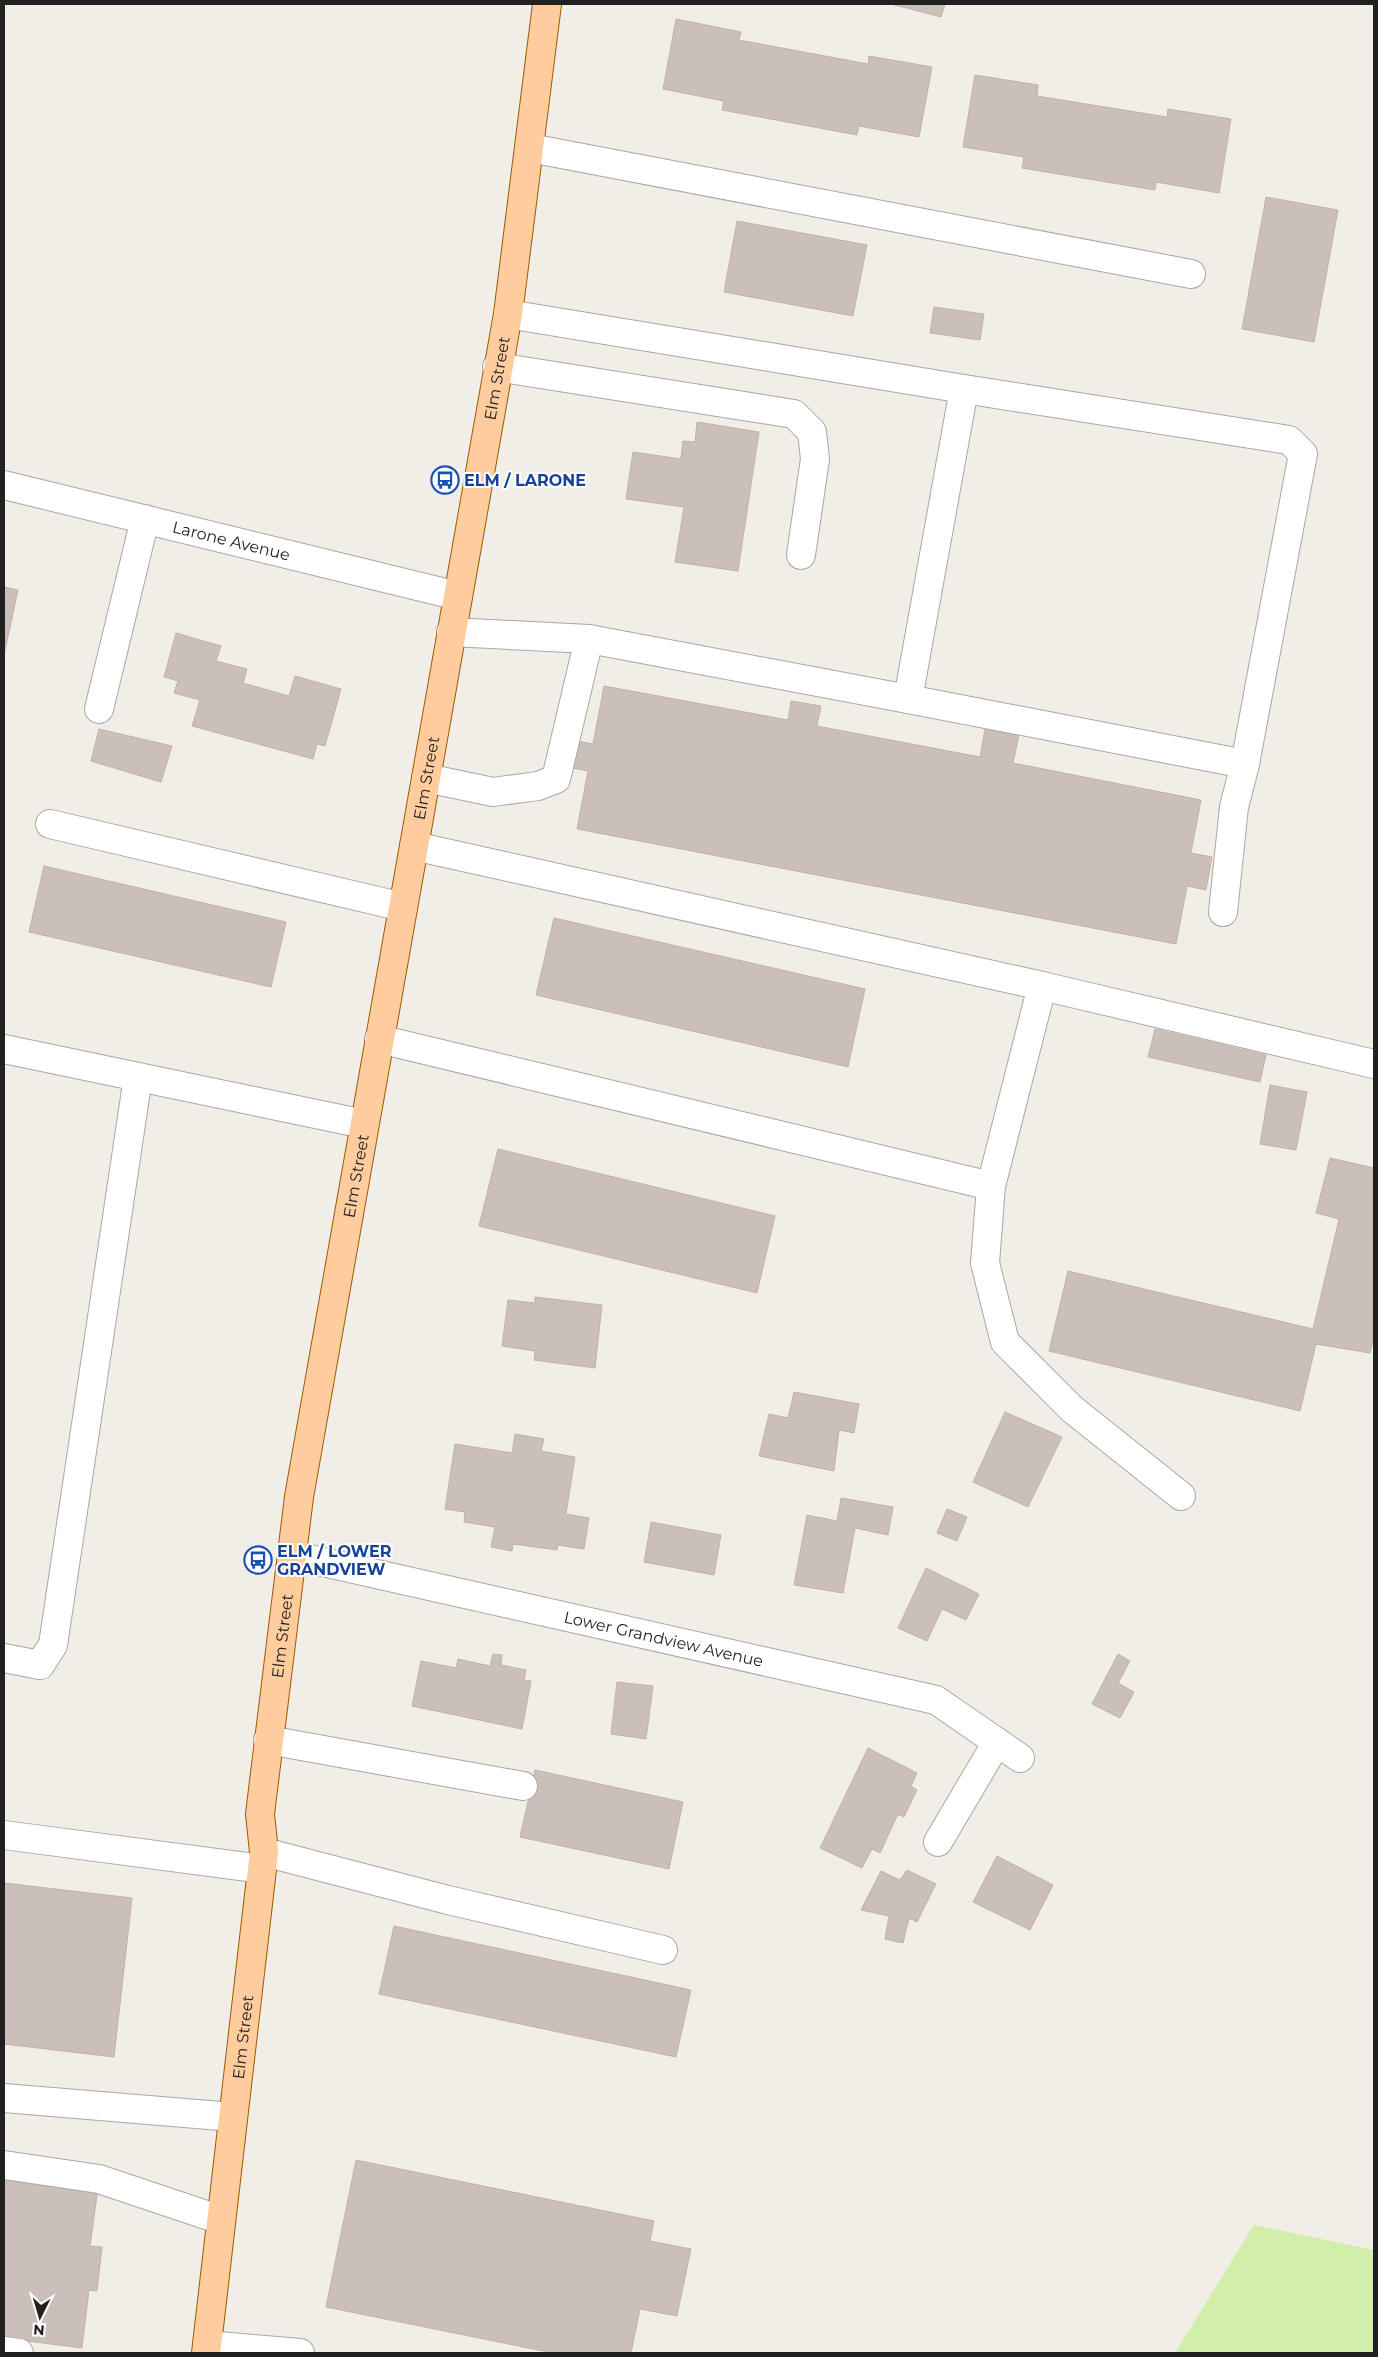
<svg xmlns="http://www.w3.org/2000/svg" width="1378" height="2357" font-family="Montserrat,sans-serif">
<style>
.grass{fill:#d2eeab}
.building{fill:#cabfb9;stroke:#c4b2a8}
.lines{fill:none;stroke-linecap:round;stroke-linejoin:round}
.minor-casing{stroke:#a8a8a8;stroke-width:30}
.major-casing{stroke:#9d5a00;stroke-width:30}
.minor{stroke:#fff;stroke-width:28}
.major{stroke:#ffcc9e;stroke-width:28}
.labels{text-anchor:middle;stroke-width:4;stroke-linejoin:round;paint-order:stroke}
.street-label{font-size:16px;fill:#212121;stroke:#fff}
.transit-label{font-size:16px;font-weight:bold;fill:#164399;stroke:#fff;text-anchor:start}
</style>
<rect width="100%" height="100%" fill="#f1ede7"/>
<!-- grass -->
<path class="grass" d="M1254,2225L1374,2250V2353H1175Z"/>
<!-- building -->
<path class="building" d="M891,4H945L941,17Z
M676,19L741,32L739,40L868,64L869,56L932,67L919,137L859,126L857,135L722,110L724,101L663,89Z
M975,75L1038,85L1037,96L1167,117L1168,109L1231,119L1219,193L1156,182L1155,190L1022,168L1024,157L963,147Z
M1266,197L1338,210L1314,342L1242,329Z
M737,221L867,245L853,316L724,292Z
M934,307L984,314L980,340L930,333Z
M697,422L759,432L738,571L675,562L684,507L626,499L633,452L681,459L683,441L695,442Z
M4,587L18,590L4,655Z
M176,633L221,646L216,661L247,669L243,683L289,696L295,676L341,689L325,746L317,744L313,759L192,726L200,700L174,693L178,681L164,677Z
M604,686L788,720L791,701L821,706L817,726L980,757L985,729L1019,735L1013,763L1201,800L1191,853L1212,857L1206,890L1187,886L1176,944L577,829L588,771L567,767L572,740L593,744Z
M99,729L172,746L161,782L91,761Z
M44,866L286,922L271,987L29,932Z
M554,918L865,989L848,1067L536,995Z
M1155,1029L1266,1055L1260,1082L1148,1057Z
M1270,1085L1307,1092L1296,1150L1260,1144Z
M498,1149L775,1216L757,1293L479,1226Z
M1330,1158L1374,1168V1335L1370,1353L1316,1344L1300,1411L1049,1351L1068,1271L1313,1329L1339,1219L1316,1213Z
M535,1297L602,1305L595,1368L534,1360L535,1351L502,1346L508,1300L535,1303Z
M794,1392L859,1404L854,1433L839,1430L834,1471L759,1456L769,1414L788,1418Z
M1005,1412L1062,1437L1028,1507L973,1482Z
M515,1434L544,1439L541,1451L575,1457L566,1514L589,1518L584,1549L558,1545L557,1550L513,1544L512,1551L491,1547L495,1527L464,1522L465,1512L445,1509L455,1444L512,1453Z
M841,1498L893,1507L888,1535L855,1528L843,1593L794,1585L807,1515L837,1521Z
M947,1509L967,1517L957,1541L937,1533Z
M651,1522L721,1535L714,1575L644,1562Z
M926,1568L979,1594L966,1620L942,1609L927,1641L898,1628Z
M493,1654L502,1655L501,1665L526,1670L524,1680L531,1681L522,1729L412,1706L421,1661L456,1668L458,1659L490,1666Z
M1118,1654L1130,1661L1118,1683L1134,1692L1120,1718L1092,1704Z
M617,1682L653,1686L646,1739L611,1734Z
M868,1748L917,1773L911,1786L917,1790L904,1817L898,1814L880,1853L872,1849L862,1868L820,1848Z
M535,1770L683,1802L669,1869L520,1837Z
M997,1856L1053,1885L1030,1930L973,1902Z
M907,1870L936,1884L917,1922L909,1918L903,1943L885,1939L889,1916L861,1910L881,1871L900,1880Z
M4,1883L132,1898L114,2057L4,2044Z
M394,1926L691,1990L676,2057L379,1994Z
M356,2160L654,2221L650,2241L691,2249L677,2316L640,2309L631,2353H553L326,2307Z
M4,2177L98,2188L90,2246L102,2247L97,2291L89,2290L82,2348L4,2338Z"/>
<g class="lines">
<!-- minor casing -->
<g class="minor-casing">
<g id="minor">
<path d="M530,148L1191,274"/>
<path d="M497,367L794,414L812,432L815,459L801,555"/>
<path d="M964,389L1289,440L1303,454L1245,764"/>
<path id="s1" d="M4,485L458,596"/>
<path d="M451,632L589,639L908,699L964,389L508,314"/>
<path d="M908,699L1245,764L1234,807L1223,912"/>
<path d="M99,709L145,519"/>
<path d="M426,778L493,792L538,786L556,779L589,639"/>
<path d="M50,824L403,907"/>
<path d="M1042,986L1374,1064"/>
<path d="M379,1039L991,1186L1042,986L414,846"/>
<path d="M4,1049L364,1124"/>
<path d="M991,1186L985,1263L1005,1342L1072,1409L1181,1496"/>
<path id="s2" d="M292,1555L936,1700L1020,1758"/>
<path d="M4,1658L40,1665L53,1645L138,1077"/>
<path d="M268,1740L523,1786"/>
<path d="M4,1835L262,1869"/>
<path d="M938,1842L997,1742"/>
<path d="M264,1852L448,1900L663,1950"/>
<path d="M4,2098L233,2117"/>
<path d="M4,2165L99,2179L221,2220"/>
<path d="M207,2345L300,2353"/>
<path d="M4,2351L19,2353"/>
</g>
</g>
<!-- major casing -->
<g class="major-casing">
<g id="major">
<path id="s3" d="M206,2353L264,1852L260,1814L299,1497L508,314L547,4"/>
</g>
</g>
<!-- minor -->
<use href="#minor" class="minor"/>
<!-- major -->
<use href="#major" class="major"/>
</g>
<!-- icons -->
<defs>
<g id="bus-ring" transform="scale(1.4375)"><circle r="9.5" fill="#fff" stroke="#1a4fb4" stroke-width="1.5"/><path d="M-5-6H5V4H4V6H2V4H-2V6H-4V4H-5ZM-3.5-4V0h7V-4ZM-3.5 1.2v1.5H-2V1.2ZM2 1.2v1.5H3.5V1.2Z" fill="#1a4fb4"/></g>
</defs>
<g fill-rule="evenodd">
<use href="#bus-ring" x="445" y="480"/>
<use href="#bus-ring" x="258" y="1560"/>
</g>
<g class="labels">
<!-- street labels -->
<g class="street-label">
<text dy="6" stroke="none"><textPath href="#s3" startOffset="1998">Elm Street</textPath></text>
<text dy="6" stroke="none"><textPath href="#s1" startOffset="234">Larone Avenue</textPath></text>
<text dy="6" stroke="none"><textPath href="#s3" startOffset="1592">Elm Street</textPath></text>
<text dy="6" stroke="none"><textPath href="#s3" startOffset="1188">Elm Street</textPath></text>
<text dy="6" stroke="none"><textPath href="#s3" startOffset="722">Elm Street</textPath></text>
<text dy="6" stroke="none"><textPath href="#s2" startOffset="381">Lower Grandview Avenue</textPath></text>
<text dy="6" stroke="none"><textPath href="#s3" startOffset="318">Elm Street</textPath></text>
</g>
<!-- transit labels -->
<g class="transit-label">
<text x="464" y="486">ELM / LARONE</text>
<text x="277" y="1557">ELM / LOWER<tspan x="277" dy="18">GRANDVIEW</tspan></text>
</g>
</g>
<!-- border -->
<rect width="1378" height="2357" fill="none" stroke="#212121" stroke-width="10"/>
<!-- north arrow -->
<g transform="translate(40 2317) rotate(185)" stroke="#ffffff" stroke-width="4" paint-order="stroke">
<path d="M0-4L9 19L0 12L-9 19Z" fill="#212121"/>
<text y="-8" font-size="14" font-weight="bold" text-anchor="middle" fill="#212121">N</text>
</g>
</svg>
